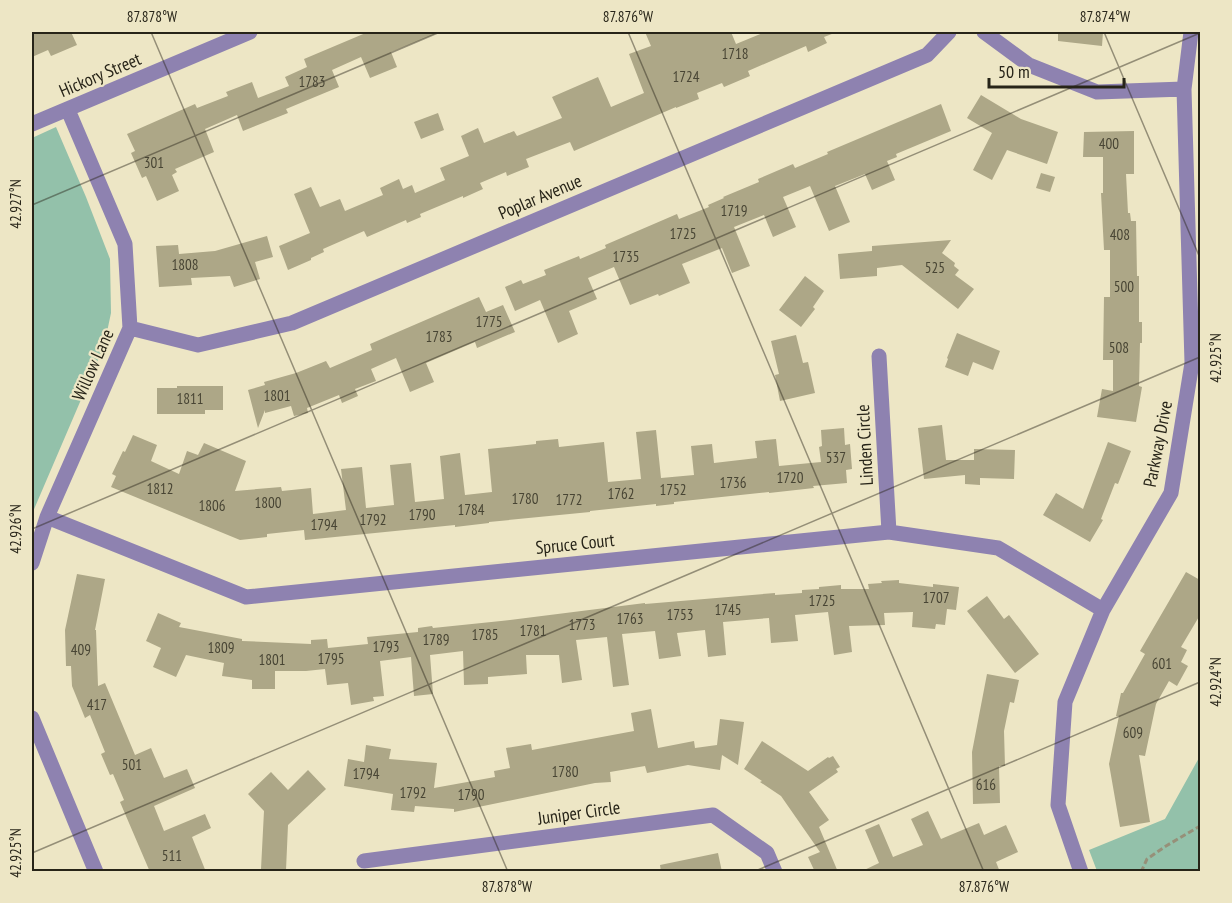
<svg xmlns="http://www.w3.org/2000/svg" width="1232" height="903" font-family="'PT Sans Narrow',sans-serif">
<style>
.green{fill:#93c1aa}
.building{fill:#ada787}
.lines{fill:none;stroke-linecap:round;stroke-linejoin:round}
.path{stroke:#969079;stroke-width:3;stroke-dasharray:6 3;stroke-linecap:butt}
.minor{stroke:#8e82b0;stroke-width:15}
.ticks{fill:none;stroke:#272418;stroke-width:1.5;stroke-opacity:0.45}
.labels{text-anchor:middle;stroke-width:4.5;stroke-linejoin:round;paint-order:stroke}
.number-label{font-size:15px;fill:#484534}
.street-label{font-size:18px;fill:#272418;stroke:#ede6c5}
.neatline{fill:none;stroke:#272418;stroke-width:2}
.ticks-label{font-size:15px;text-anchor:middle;fill:#272418}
</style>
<rect width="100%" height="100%" fill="#ede6c5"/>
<!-- green -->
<path class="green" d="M56,127L86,197L110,259L111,313L104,346L32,514V138Z
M1200,756V871H1097L1089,850L1165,819Z"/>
<!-- building -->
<path class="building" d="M32,32H71L77,45L51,56L48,50L32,57Z
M368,32H440L391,52L397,67L370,78L361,57L332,70L339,87L286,109L288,113L243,131L237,115L205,129L214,152L175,169L177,172L172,175L179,191L157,201L146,176L142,178L131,153L135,151L127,134L195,104L197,108L228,96L226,92L252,82L258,98L289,86L285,77L307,67L304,59Z
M645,32H731L736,44L765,32H837L824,37L827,43L808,52L806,46L748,71L750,76L724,87L722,83L697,93L699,99L676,108V107L574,151L570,142L526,159L529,167L507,176L506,172L480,183L483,189L463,198V196L420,214L421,217L407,223L406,220L367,237L364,231L323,249L324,252L311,258V260L288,270L279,246L310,233L294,194L311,187L320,207L340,199L345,211L383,195L380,188L399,179L403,189L412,185L415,193L445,180L440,168L469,156L461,136L478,128L484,143L514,131L517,136L562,118L552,97L598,77L611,107L644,93L629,54L651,46Z
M1058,32H1103L1102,46L1058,41Z
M981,95L1021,119L1058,132L1047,164L1007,150L992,180L973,170L992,133L967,118Z
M941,104L951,131L896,154L897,157L887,161L895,180L872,190L865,174L835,186L850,222L829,231L810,186L783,197L796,227L773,237L764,215L734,227L750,266L732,273L722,248L682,264L690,283L659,296L658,294L630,305L614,267L588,278L597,299L569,311L578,334L558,343L540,300L515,311L505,287L521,280L523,284L546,275L544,270L579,256L580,259L606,248L605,245L677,214L679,219L709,207L708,205L724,198L723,197L759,182L758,179L793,164L795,168L828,154L827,152Z
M438,113L444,130L421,139L414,122Z
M1134,131V174H1126L1128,213H1130L1131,221H1136L1137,276H1139V322H1142V343H1140L1139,386L1142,387L1136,422L1097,417L1102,389L1113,391V360H1103L1104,297H1110V250H1104L1101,193H1103V157H1083L1084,132Z
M1041,173L1055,177L1050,192L1036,188Z
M267,236L273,257L255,262L260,279L234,287L230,276L191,278L192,285L159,287L156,246L178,245L179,254L215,251Z
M951,240L942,253L955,263L954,266L959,270L955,275L974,289L958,309L902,265L877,268V276L840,279L838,254L872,251V246Z
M805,276L824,291L813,307L815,309L801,327L779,310Z
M479,297L486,312L503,305L515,332L477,348L475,342L426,363L434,382L410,392L396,358L371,369L376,381L355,389L358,396L342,403L339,395L307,408L308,413L294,416L291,406L265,413V410L258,428L248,390L265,385L264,382L296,373L326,361L330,368L372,350L370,344Z
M957,333L1000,351L993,370L973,362L968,376L945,367L948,359L947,358Z
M796,335L803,363L808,362L815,393L780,401L775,375L779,374L771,341Z
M177,386H223V410H205V414H157V388H177Z
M942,425L946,460H974V449L1015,450L1014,479L980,478V485L965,484V475L924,479L918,428Z
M844,428L845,445L850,444L852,469L846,470L847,483L813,486L814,488L769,493V492L674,502V504L656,506V504L590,511V512L489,522V523L455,527V525L305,540L304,530L267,534V537L240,540L111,487L116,476L112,474L123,451L125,452L133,435L157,445L151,461L179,474L187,451L198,455L204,443L246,461L235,491L281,487L282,491L311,488L313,514L346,510L341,469L362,467L366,508L394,505L390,465L411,463L415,502L444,499L440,456L460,453L465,495L492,492L488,449L536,444V441L558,439L559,447L604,442L608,482L641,479L636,432L656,430L661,478L694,475L691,446L712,444L714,463L757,458L755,441L776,439L779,466L821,462L819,447L822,446L821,430Z
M1108,442L1131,451L1118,484L1115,483L1101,519L1103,520L1090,542L1043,515L1056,493L1083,509Z
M1186,572L1200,580V615L1181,647L1187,650L1181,662L1188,666L1177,686L1169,681L1156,704L1145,756L1139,755L1150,822L1120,827L1109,764L1119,716H1116L1121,693H1123L1145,654L1140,651Z
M77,574L105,579L95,630H96L98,686L105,683L135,755L151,748L164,778L187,769L195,788L154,806L164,831L205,814L211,828L192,837L206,872H150L120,802L124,800L113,774L110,775L101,754L105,752L90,715L85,718L72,686L71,666H66L65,630Z
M899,580V583L933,587V584L959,587L956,610L947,609L945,625L936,624L935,629L912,627L913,612L884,613L885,625L849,626L852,652L834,655L828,612L795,615L798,641L771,643L769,618L723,622L726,655L708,657L705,630L677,633L681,656L659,659L655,631L622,634L629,685L613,687L607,637L576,640L582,680L562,683L559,655H526L527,674L488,677V684L464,685L463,651L430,655L433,694L414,696L411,657L380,661L384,696L373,697L374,701L351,705L348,683L327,685L325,669L306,671H275V689H252V680L222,676L224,663L186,655L176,677L153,667L161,648L146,641L158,613L181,623L179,627L242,639V641L311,644V640L327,639L328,648L368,644L367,637L418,632V628L432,626L433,628L501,621L645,603V604L775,593V595L802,593V590L819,589V587L841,585V589H869L868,584L882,583L881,581Z
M987,596L1004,619L1009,615L1039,654L1015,673L967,611Z
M987,674L1019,680L1014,703L1010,702L1004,731L1005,766H999L1000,803L973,804L972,752Z
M651,709L658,748L694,741L695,748L717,745L720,719L744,722L738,765L722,755L720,770L688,765L647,773L645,766L610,772L611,782L595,783L454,812V809L415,806L414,812L391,810L393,794L344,786L348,759L364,762L366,745L391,749L389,759L437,763L434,788L495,777L494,771L510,768L506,748L531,744L532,750L634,731L631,713Z
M762,741L808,771L828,757L829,758L833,756L840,767L836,769L838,772L809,792L829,820L819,827L838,872H815L808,857L820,852L781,796L760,782L762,781L744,769Z
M308,770L326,789L288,825L286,870L261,869L264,811L248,794L271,772L288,790Z
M928,811L941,839L979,823L984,835L1006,825L1018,852L996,862L1000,872H860L879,863L865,830L879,824L893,857L923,845L911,819Z
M718,853L722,872H661L660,865Z"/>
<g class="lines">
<!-- path -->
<path class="path" d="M1141,872L1147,859L1166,846L1200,826"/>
<!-- minor -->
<path class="minor" d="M984,32L1029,65L1097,92L1184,89
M32,124L250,32
M130,328L198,345L292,323L927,55L949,32
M879,356L889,532
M47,517L246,597L889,532L998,548L1103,610
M32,563L47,517L130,328L125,244L68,110
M32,718L96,872
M364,861L713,815L767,853L775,872
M1081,872L1058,805L1065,702L1103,610L1171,493L1192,363L1184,89L1191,32"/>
</g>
<!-- ticks -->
<path class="ticks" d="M151,32L508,872M628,32L984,872M1104,32L1200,258M32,205L440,32M32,529L1200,33M32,853L1200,357M753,872L1200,682"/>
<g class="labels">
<!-- number labels -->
<g class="number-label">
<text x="735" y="59">1718</text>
<text x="686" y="82">1724</text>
<text x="312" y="87">1783</text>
<text x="1109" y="149">400</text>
<text x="154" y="168">301</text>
<text x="734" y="216">1719</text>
<text x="683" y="239">1725</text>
<text x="1120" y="240">408</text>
<text x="626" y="262">1735</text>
<text x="185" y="270">1808</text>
<text x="935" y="273">525</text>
<text x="1124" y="292">500</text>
<text x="489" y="327">1775</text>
<text x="439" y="342">1783</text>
<text x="1119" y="353">508</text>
<text x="277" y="401">1801</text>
<text x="190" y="404">1811</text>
<text x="836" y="463">537</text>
<text x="790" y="483">1720</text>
<text x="733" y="488">1736</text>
<text x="160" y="494">1812</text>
<text x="673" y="495">1752</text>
<text x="621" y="499">1762</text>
<text x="525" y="504">1780</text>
<text x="569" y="505">1772</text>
<text x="268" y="508">1800</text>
<text x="212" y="511">1806</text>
<text x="471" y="515">1784</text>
<text x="422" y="520">1790</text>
<text x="373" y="525">1792</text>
<text x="324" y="530">1794</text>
<text x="936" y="603">1707</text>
<text x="822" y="606">1725</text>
<text x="728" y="615">1745</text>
<text x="680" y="620">1753</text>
<text x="630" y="624">1763</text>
<text x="582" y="630">1773</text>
<text x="533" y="636">1781</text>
<text x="485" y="640">1785</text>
<text x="436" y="645">1789</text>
<text x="386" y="652">1793</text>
<text x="221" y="653">1809</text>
<text x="81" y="655">409</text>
<text x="331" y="664">1795</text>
<text x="272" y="665">1801</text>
<text x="1162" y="669">601</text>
<text x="97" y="710">417</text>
<text x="1133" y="738">609</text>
<text x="132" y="770">501</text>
<text x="565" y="777">1780</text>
<text x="366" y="779">1794</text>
<text x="986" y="790">616</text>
<text x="413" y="798">1792</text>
<text x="471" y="800">1790</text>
<text x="172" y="861">511</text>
</g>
<!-- street labels -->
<g class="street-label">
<text transform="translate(100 75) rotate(-23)" y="6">Hickory Street</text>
<text transform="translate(540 197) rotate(-23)" y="6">Poplar Avenue</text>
<text transform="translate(93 365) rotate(-66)" y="6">Willow Lane</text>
<text transform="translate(1158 444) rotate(-79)" y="6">Parkway Drive</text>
<text transform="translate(865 445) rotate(-93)" y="6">Linden Circle</text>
<text transform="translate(575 544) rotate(-6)" y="6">Spruce Court</text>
<text transform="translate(579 813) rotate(-8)" y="6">Juniper Circle</text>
</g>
</g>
<!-- border -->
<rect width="1232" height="903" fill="none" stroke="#ede6c5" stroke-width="66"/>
<!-- scale -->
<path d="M989 78v9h135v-9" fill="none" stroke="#272418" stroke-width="3"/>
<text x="998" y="78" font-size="18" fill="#272418" stroke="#ede6c5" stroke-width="4.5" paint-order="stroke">50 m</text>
<rect x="33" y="33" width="1166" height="837" class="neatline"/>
<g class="ticks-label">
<text x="152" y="22">87.878°W</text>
<text x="628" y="22">87.876°W</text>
<text x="1105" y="22">87.874°W</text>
<text transform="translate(16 204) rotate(-90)" y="5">42.927°N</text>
<text transform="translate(1216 358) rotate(-90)" y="5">42.925°N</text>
<text transform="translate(16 529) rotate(-90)" y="5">42.926°N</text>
<text transform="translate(1216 682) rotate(-90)" y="5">42.924°N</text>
<text transform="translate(16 853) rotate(-90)" y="5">42.925°N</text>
<text x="507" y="892">87.878°W</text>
<text x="984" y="892">87.876°W</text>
</g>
</svg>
